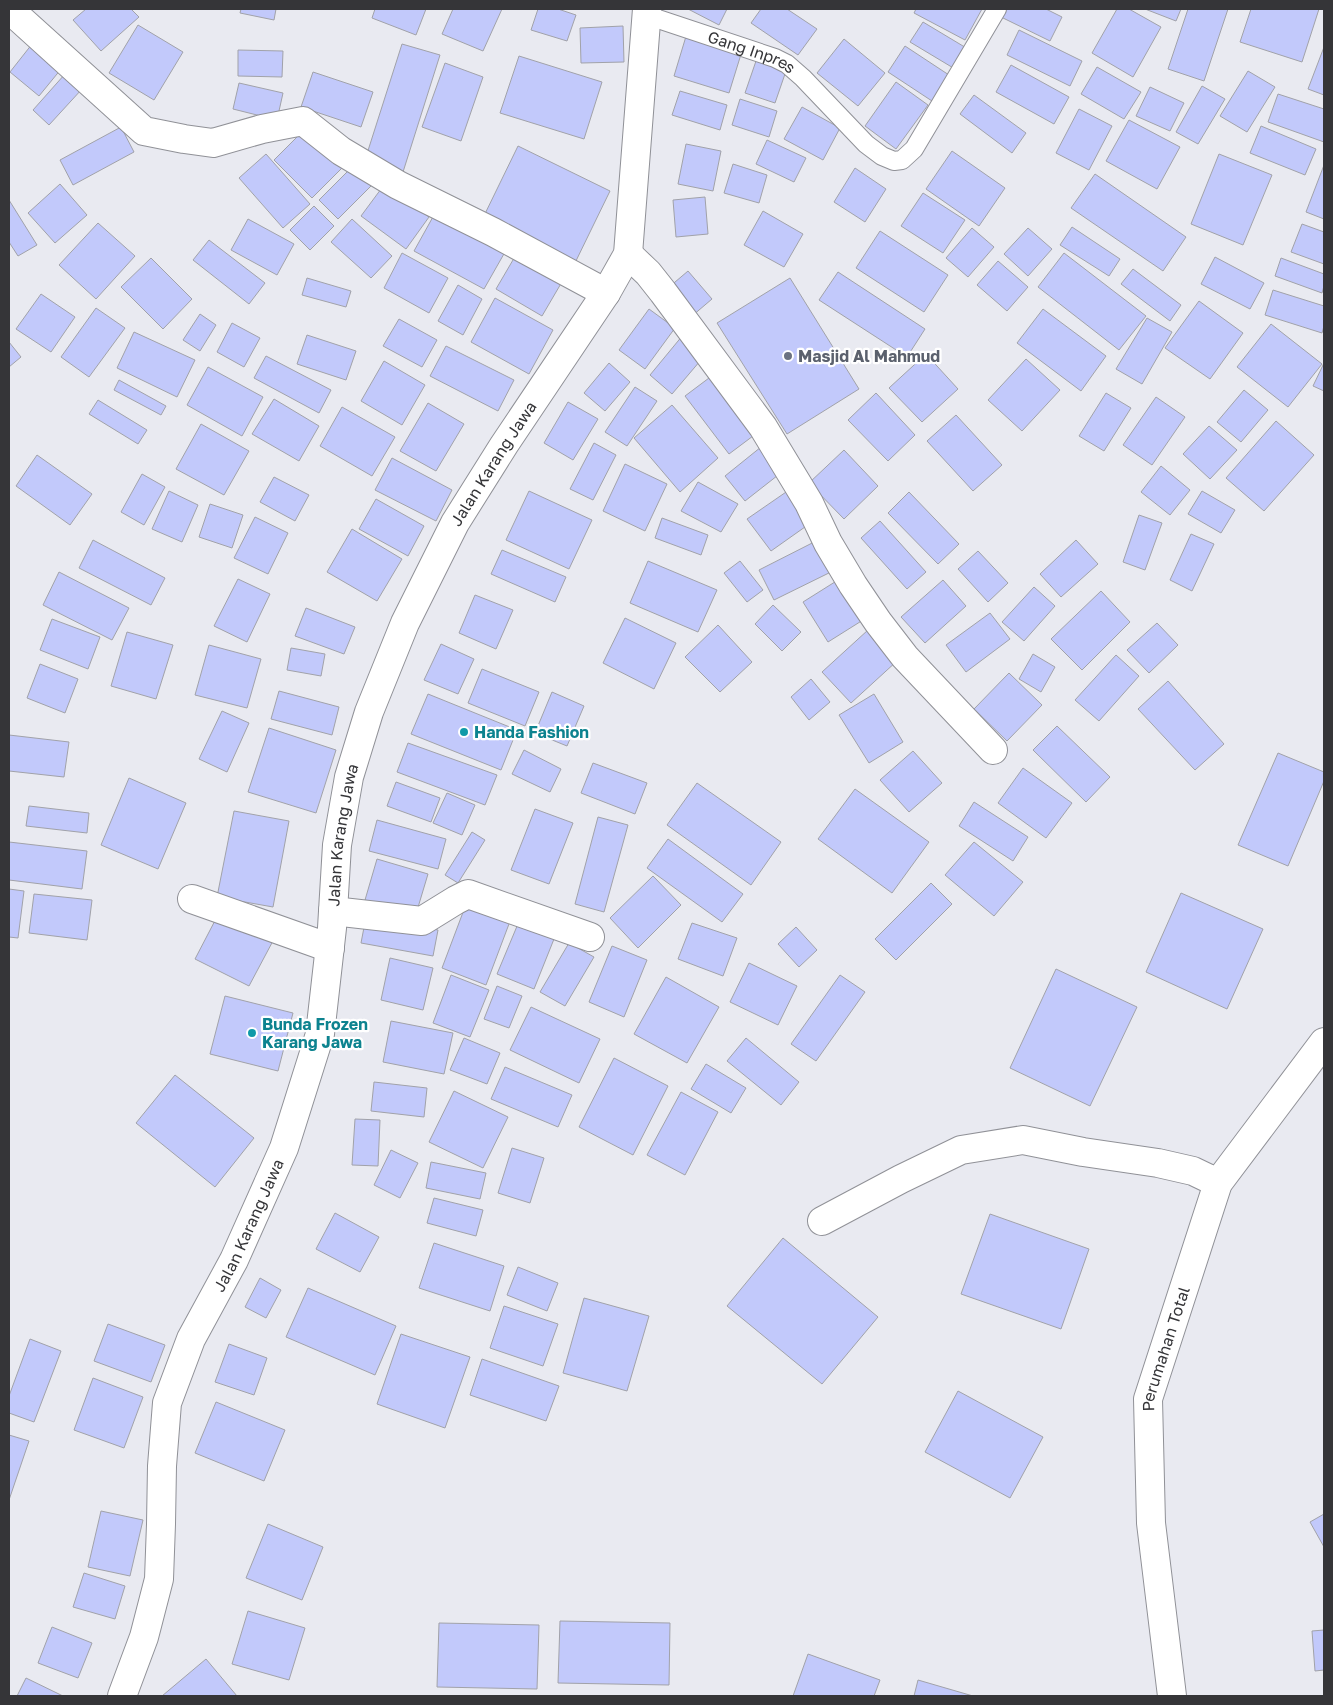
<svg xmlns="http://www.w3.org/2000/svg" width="1333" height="1705" font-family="'Golos Text',sans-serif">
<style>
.building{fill:#c2c9fb;stroke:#a1a2a9}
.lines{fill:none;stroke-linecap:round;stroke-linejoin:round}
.lane-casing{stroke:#909197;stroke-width:20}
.street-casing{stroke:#909197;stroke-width:30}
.lane{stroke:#fff;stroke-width:18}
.street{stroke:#fff;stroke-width:28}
.worship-dot{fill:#6b7280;stroke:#fff;stroke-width:2}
.culture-dot{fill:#0f9aa8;stroke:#fff;stroke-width:2}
.labels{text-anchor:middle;stroke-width:4.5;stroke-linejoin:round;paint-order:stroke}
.street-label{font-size:16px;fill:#353538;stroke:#fff}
.worship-label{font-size:16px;font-weight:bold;fill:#5b616d;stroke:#fff;text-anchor:start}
.culture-label{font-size:16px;font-weight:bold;fill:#0d838f;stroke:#fff;text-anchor:start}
</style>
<rect width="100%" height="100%" fill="#e9eaf1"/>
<!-- building -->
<path class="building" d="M86,9H131L139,17L101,51L73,20Z
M241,9H276L274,20L240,13Z
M375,9H426L416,35L372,18Z
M453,9H502L483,51L442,34Z
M538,9H558L576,15L567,41L531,30Z
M688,9H727L719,25Z
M761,9H787L817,29L798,55L751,23Z
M916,9H982L965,40L914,13Z
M1006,9H1046L1062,17L1050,41L1001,17Z
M1117,9H1129L1161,27L1133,77L1092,53Z
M1145,9H1181L1176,21Z
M1188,9H1228L1204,81L1168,69Z
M1251,9H1319L1302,62L1240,42Z
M923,22L968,49L955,69L910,42Z
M138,25L183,52L154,100L109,73Z
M623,26L624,62L581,63L580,28Z
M1019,30L1082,61L1070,86L1007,55Z
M687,33L742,51L729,93L674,76Z
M36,39L66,63L39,96L10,72Z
M844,39L885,73L858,106L817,73Z
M402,44L440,55L403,172L365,160Z
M905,46L949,75L932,101L888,72Z
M1324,47V95L1308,89Z
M238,50L283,51L282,77L238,76Z
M519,56L602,82L584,139L500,113Z
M756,61L786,71L775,103L745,93Z
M445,63L483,77L461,141L422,127Z
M1011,65L1069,97L1054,124L996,92Z
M1097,67L1141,92L1124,119L1081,94Z
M1248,71L1275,87L1247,132L1220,116Z
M313,72L373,92L361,127L301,107Z
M65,74L82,89L49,125L33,110Z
M896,82L928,105L896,149L865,126Z
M239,83L283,93L277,120L233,109Z
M1202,86L1225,99L1198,144L1176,132Z
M1150,87L1184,103L1170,131L1136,116Z
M680,91L727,105L720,130L672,115Z
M1278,94L1324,109V142L1268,122Z
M974,95L1026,133L1012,153L960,114Z
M740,99L777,111L769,137L732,125Z
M802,107L840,128L823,160L784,139Z
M1079,109L1112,126L1089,170L1056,153Z
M1129,120L1180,147L1157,189L1106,161Z
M1261,126L1316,149L1305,175L1250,153Z
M121,127L134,152L73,185L60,160Z
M307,127L345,165L312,198L274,160Z
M767,140L806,158L794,182L756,164Z
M686,144L721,151L713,191L678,184Z
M518,146L610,191L573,267L480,224Z
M952,151L1005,188L979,226L926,189Z
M266,154L310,204L283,228L239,178Z
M1219,154L1272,175L1243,245L1191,224Z
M733,164L767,175L759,203L724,193Z
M1324,165V219L1306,212Z
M353,166L373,184L338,219L319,200Z
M855,168L886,189L865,222L834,202Z
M1095,174L1186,237L1163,271L1071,208Z
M60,184L87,215L55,243L28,213Z
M384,185L429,217L406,249L361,216Z
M923,193L965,220L943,253L901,226Z
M705,197L708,234L676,237L673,200Z
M9,200L37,245L18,256L9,242Z
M314,206L334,226L310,250L290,230Z
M439,206L509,245L484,289L414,251Z
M763,211L803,234L784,267L744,245Z
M248,219L294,244L277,275L231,250Z
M352,219L392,256L371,278L331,242Z
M98,223L135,256L96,299L59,265Z
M1302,224L1324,232V264L1291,252Z
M1072,227L1120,259L1109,276L1060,245Z
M972,228L994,247L968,277L946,258Z
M1028,228L1052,249L1028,276L1004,254Z
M880,231L948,275L924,312L856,268Z
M209,240L265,283L249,304L193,260Z
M520,248L566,275L542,316L496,289Z
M402,253L448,278L429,313L384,288Z
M1064,253L1146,316L1119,350L1038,287Z
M1215,257L1264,283L1250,309L1201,284Z
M151,258L192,299L163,329L121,287Z
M1281,258L1324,274V286L1322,293L1275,276Z
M998,261L1028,287L1007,311L977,285Z
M1133,269L1181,305L1170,321L1121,284Z
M688,271L712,299L692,316L668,288Z
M838,272L925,329L907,357L819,300Z
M307,278L351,291L346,307L302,295Z
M790,278L859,389L787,434L717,323Z
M458,285L482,299L463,335L438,321Z
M1273,290L1324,306V326L1322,333L1265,315Z
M41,294L75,317L51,352L16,329Z
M495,298L553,330L529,374L471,342Z
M1199,301L1243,333L1210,379L1165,348Z
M96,308L125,328L89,377L61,357Z
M649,309L675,328L645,369L619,350Z
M1043,309L1106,356L1081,391L1017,343Z
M200,314L216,325L200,351L183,340Z
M1147,318L1172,332L1142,384L1116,369Z
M399,319L437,340L422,367L383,346Z
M232,323L260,338L244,367L217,352Z
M1271,324L1322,364L1288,407L1237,367Z
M134,332L195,360L177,397L117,368Z
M307,335L356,351L346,380L297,364Z
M683,335L706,354L672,394L650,375Z
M9,342L21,357L9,367Z
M446,346L514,380L498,411L430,376Z
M926,354L958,389L922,422L889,388Z
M266,356L331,390L319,413L254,378Z
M1026,359L1060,390L1022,431L988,400Z
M384,361L425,385L402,425L361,401Z
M609,363L630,382L605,411L584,393Z
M1324,363V391L1313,386Z
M208,367L263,397L242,436L187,405Z
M713,375L757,433L729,454L685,396Z
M119,380L166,406L161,415L114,390Z
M635,387L657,401L627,446L605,432Z
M1244,390L1268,410L1241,442L1217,422Z
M876,393L915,435L888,461L848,420Z
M1106,393L1131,408L1104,451L1079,436Z
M1156,397L1185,417L1152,465L1123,445Z
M274,399L319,426L299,461L252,434Z
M98,400L147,430L138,444L89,414Z
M568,402L598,419L573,460L544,443Z
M428,403L464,424L436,471L400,451Z
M672,405L718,458L680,492L634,438Z
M342,407L395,437L372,476L320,446Z
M956,415L1002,465L973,491L927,441Z
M1276,421L1314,455L1264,511L1226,478Z
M201,424L249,451L224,495L176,469Z
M1209,426L1237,450L1210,479L1183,454Z
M594,443L616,455L593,500L570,489Z
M761,447L782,472L745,501L725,476Z
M844,450L878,486L844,519L809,483Z
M37,455L92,494L70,525L16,486Z
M392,458L452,490L436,521L375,490Z
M625,464L667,484L645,531L603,511Z
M1161,466L1190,490L1170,515L1141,492Z
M142,474L165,487L144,525L121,512Z
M274,477L309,495L295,521L260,502Z
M698,482L738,504L721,532L681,511Z
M789,490L812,522L771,551L747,519Z
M169,491L198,505L182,542L152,529Z
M529,491L592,520L569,569L506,540Z
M1202,491L1235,510L1221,533L1188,514Z
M909,492L959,544L938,564L888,513Z
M376,499L424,526L408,556L359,529Z
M210,504L243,515L232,548L199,537Z
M1139,515L1162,523L1145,570L1123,562Z
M255,517L288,533L268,574L234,558Z
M662,518L708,535L701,555L655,538Z
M880,521L926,572L907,589L861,538Z
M352,529L402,559L377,601L327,572Z
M1191,534L1214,544L1192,591L1170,580Z
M822,538L837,569L774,600L759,570Z
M93,540L165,578L151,605L79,568Z
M1076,540L1098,564L1061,597L1040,574Z
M502,550L566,577L555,602L491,574Z
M978,551L1008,583L988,602L958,569Z
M648,561L717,590L698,632L630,603Z
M740,561L763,590L747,602L724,573Z
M59,572L129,608L112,640L43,605Z
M238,579L270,594L247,642L214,626Z
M838,580L863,620L828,642L803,602Z
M943,580L966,606L925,643L901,617Z
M1034,587L1055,606L1024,641L1002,622Z
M1101,591L1130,622L1082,670L1051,639Z
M475,595L513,610L496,649L459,633Z
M773,605L801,632L782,651L755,624Z
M306,608L355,627L344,654L295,636Z
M990,613L1010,639L966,672L946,645Z
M625,618L676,643L654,689L603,663Z
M52,619L100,637L88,669L40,650Z
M1157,623L1178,645L1149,673L1127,650Z
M718,625L752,662L720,692L685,657Z
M868,630L897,661L851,703L822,672Z
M127,632L173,645L156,699L111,686Z
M441,644L474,659L458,694L424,680Z
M209,645L261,659L247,708L195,695Z
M291,648L325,654L321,676L287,670Z
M1033,654L1055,667L1041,692L1019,679Z
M1116,655L1139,676L1099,721L1075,700Z
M40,664L78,679L65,713L27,698Z
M482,669L539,692L525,726L468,703Z
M1009,673L1042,705L1007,741L974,709Z
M811,679L830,702L809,720L791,697Z
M1168,681L1224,744L1195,770L1138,709Z
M279,691L339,707L332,735L271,719Z
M552,692L584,706L567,746L535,733Z
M428,694L517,730L501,770L411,734Z
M874,694L903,742L869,763L839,715Z
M222,711L249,723L227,772L199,759Z
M1057,726L1110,777L1086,802L1033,750Z
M269,728L336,750L316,813L248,792Z
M9,735L69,742L64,777L9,771Z
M408,743L497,775L485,805L397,772Z
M524,750L561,769L550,792L512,774Z
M913,751L942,783L909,812L880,780Z
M1278,753L1324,772V781L1288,866L1238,845Z
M593,763L647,783L635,814L581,793Z
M1023,768L1072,803L1046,838L998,803Z
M129,778L186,803L158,869L101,845Z
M396,782L440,798L431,822L387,806Z
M697,783L781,842L751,885L667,825Z
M855,789L929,842L892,893L818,839Z
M447,793L475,805L462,835L433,823Z
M974,802L1028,837L1013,861L959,826Z
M29,806L89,813L87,833L26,826Z
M535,809L573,823L549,884L511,870Z
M234,811L289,821L273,907L217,897Z
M598,817L628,825L604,912L575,904Z
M377,820L446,839L438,869L369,851Z
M472,832L485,840L458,883L445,875Z
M668,839L743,894L722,922L647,868Z
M9,842L87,851L82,889L9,880Z
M974,842L1023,882L994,916L945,875Z
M377,859L428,874L416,914L365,900Z
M653,876L681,905L638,948L610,918Z
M931,883L952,904L896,960L875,939Z
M9,889L24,891L18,938L9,937Z
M1181,893L1263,929L1227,1009L1146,972Z
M34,894L92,900L87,940L29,933Z
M468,899L512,916L486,985L442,968Z
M220,911L274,939L249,986L195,959Z
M366,917L438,930L433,956L361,943Z
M520,919L556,934L534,989L497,974Z
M692,923L737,938L723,976L678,959Z
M796,927L817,950L799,967L778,944Z
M569,943L594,957L565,1006L540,992Z
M612,946L647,960L624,1017L589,1002Z
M390,958L433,968L423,1010L381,1000Z
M749,963L797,986L778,1025L730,1002Z
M1056,969L1137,1007L1090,1106L1010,1068Z
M451,975L489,990L470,1037L433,1023Z
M840,975L865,992L816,1061L791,1044Z
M666,977L719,1007L687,1063L634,1034Z
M497,986L522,996L509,1028L484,1019Z
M225,996L293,1013L278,1071L210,1054Z
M531,1007L600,1039L579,1083L510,1050Z
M391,1021L453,1033L444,1074L383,1062Z
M464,1038L500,1053L487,1084L450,1070Z
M746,1038L799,1082L781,1105L727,1061Z
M614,1058L668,1086L633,1155L579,1127Z
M706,1064L746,1088L731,1113L691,1089Z
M505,1067L572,1095L558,1127L491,1099Z
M175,1075L254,1138L215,1187L136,1123Z
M374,1082L427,1088L424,1117L371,1111Z
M454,1091L508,1117L483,1168L429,1142Z
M681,1092L718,1112L685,1175L647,1155Z
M355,1119L380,1120L378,1166L352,1165Z
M512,1148L544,1158L530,1203L498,1193Z
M391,1150L418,1163L400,1198L374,1185Z
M431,1162L486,1173L480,1199L426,1188Z
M434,1198L483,1210L476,1236L427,1223Z
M335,1213L379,1237L360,1272L316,1249Z
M990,1214L1089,1249L1061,1329L961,1294Z
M783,1238L878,1317L822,1384L727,1306Z
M434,1243L504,1266L490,1311L419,1288Z
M518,1267L558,1283L547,1311L507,1295Z
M260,1278L281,1290L266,1318L245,1307Z
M308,1288L396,1326L375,1375L286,1337Z
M584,1298L649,1316L627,1391L563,1373Z
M504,1306L558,1324L543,1366L490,1348Z
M108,1324L165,1345L151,1382L94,1361Z
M401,1334L470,1357L445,1428L377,1404Z
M30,1339L61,1351L34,1422L9,1413V1396Z
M229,1344L267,1358L254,1395L215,1382Z
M482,1359L559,1386L546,1421L470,1395Z
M93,1378L143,1397L124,1448L74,1430Z
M958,1391L1043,1437L1010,1498L925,1452Z
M216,1402L285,1430L264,1481L195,1453Z
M9,1435L29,1441L9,1500Z
M101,1511L143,1520L130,1576L88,1567Z
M1324,1514V1547L1310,1522Z
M268,1524L323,1547L302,1600L246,1578Z
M84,1573L125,1586L115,1619L73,1607Z
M248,1611L305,1628L289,1680L232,1664Z
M560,1621L670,1623L669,1685L558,1683Z
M439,1623L539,1625L537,1689L437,1687Z
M52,1627L92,1643L78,1678L38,1663Z
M1324,1630V1670L1315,1671L1312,1631Z
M808,1654L880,1680L874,1696H793Z
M206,1659L237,1696H162Z
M26,1678L63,1696H17Z
M918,1680L973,1696H914Z"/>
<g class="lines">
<!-- lane casing -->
<g class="lane-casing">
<g id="lane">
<path id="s1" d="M646,15L775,58L787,64L803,78L866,144L882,156L894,161L902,160L914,149L997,9"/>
</g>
</g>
<!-- street casing -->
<g class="street-casing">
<g id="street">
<path d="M9,9L144,131L184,139L213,143L262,129L303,121L341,151L398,185L493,232L606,293"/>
<path d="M628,254L648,273L663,292L763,427L809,503L828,543L853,585L878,622L905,657L993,750"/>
<path d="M192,899L330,948"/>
<path d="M333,911L422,921L456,900L468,894L590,937"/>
<path d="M822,1221L901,1179L961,1150L1023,1140L1083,1152L1158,1163L1193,1171L1218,1183"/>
<path id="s2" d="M122,1696L144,1637L159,1579L161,1524L162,1466L167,1403L191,1339L234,1260L284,1148L320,1034L332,928L337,845L349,777L369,712L405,623L455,523L504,445L606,293L628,254L647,9"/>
<path id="s3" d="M1172,1696L1151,1523L1148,1399L1218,1183L1324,1042"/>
</g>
</g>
<!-- lane -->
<use href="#lane" class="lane"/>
<!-- street -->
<use href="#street" class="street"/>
</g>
<!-- markers -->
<circle class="worship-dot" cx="788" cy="356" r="5"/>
<g class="culture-dot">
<circle cx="464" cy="732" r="5"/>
<circle cx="252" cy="1033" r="5"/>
</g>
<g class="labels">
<!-- street labels -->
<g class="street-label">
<text dy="6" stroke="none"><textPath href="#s1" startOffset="112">Gang Inpres</textPath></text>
<text dy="6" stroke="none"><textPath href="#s2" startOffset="1305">Jalan Karang Jawa</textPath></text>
<text dy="6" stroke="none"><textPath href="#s2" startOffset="900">Jalan Karang Jawa</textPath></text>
<text dy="6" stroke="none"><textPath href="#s2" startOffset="495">Jalan Karang Jawa</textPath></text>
<text dy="6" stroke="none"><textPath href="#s3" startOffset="351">Perumahan Total</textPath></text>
</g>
<!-- worship labels -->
<g class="worship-label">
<text x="798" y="362">Masjid Al Mahmud</text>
</g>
<!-- culture labels -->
<g class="culture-label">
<text x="474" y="738">Handa Fashion</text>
<text x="262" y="1030">Bunda Frozen<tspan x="262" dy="18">Karang Jawa</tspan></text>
</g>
</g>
<!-- border -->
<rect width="1333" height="1705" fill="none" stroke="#353538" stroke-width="20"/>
</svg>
